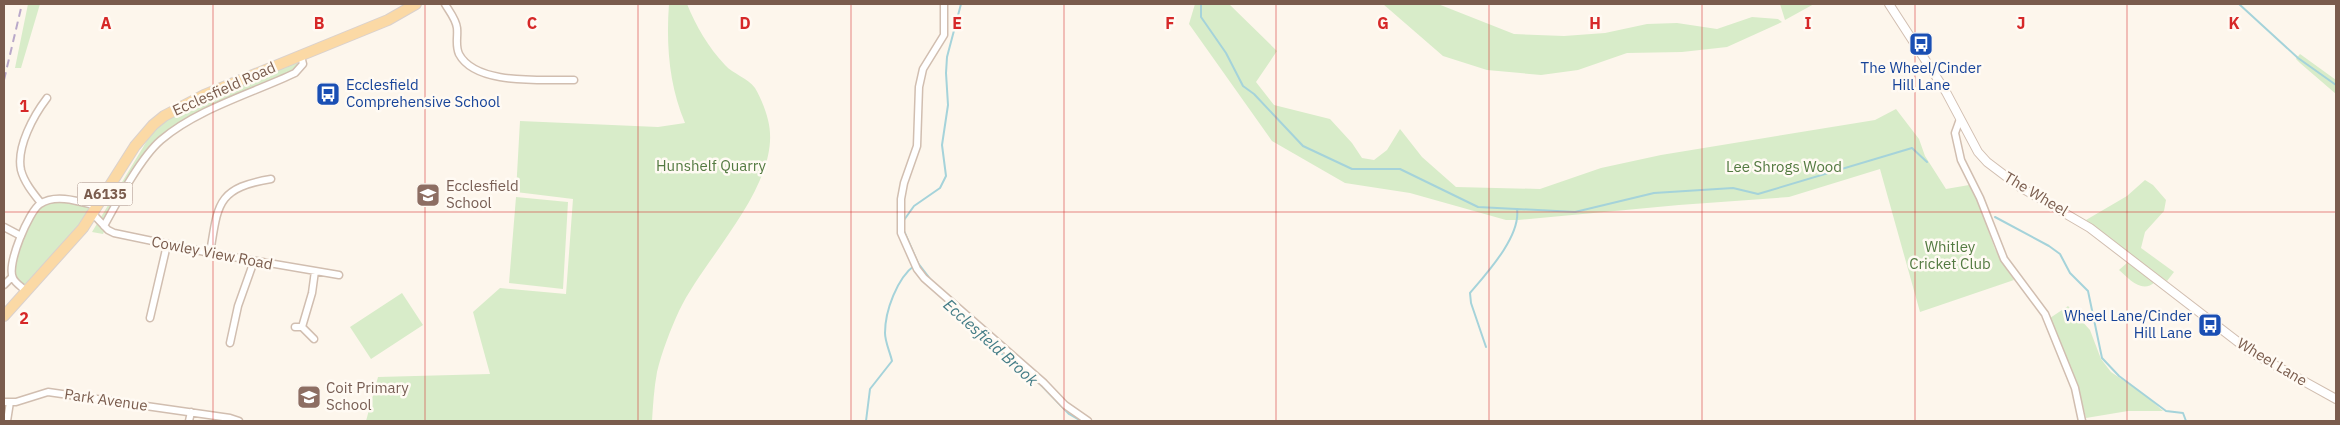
<svg xmlns="http://www.w3.org/2000/svg" width="2340" height="425" font-family="'IBM Plex Sans',sans-serif">
<style>
.green{fill:#d8ecc9}
.lines{fill:none;stroke-linecap:round;stroke-linejoin:round}
.stream{stroke:#a5d3da;stroke-width:2}
.minor-casing{stroke:#d1beb0;stroke-width:9}
.tertiary-casing{stroke:#d1beb0;stroke-width:10}
.primary-casing{stroke:#dad1cd;stroke-width:12}
.minor{stroke:#fff;stroke-width:6}
.tertiary{stroke:#fff;stroke-width:8}
.primary{stroke:#fbd9a5;stroke-width:10}
.rail{stroke:#b9a8c9;stroke-width:2;stroke-dasharray:8 5;stroke-linecap:butt}
.grid{fill:none;stroke:#d62828;stroke-width:1;stroke-opacity:0.55}
.labels{text-anchor:middle;stroke-width:5;stroke-linejoin:round;paint-order:stroke}
.shield{fill:#fffaf3;stroke:#a28b7f;stroke-width:1}
.shield-label{font-size:14px;font-weight:bold;fill:#7a5c4d}
.transit-label{font-size:15px;fill:#164399;stroke:#fffaf3}
.street-label{font-size:15px;fill:#7a5c4d;stroke:#fffaf3}
.park-label{font-size:15px;fill:#537a41;stroke:#fffaf3}
.education-label{font-size:15px;fill:#785e54;stroke:#fffaf3;text-anchor:start}
.water-label{font-size:16px;font-style:italic;fill:#437c86;stroke:#fffaf3}
.grid-label{font-size:16px;text-anchor:middle;font-weight:bold;fill:#d62828;stroke:#fffaf3;stroke-width:5;stroke-linejoin:round;paint-order:stroke}
</style>
<rect width="100%" height="100%" fill="#fdf6ec"/>
<!-- green -->
<path class="green" d="M28,4H40L21,68H15Z
M669,4H687C696,26 708,47 725,65C733,74 748,78 755,88C760,96 766,111 768,120C784,182 705,256 679,311C671,328 661,354 657,372C654,388 653,405 652,421H366L378,377L490,374L473,312L500,288L566,294L573,199L516,192L520,121L658,127L685,123C669,85 666,45 669,4Z
M1195,4H1229L1277,51L1256,82L1274,105L1330,119L1352,143L1362,158L1374,160L1387,150L1400,129L1422,157L1456,187L1540,189L1601,168L1661,155L1875,120L1896,109L1919,139L1925,156L1946,189L1969,185L1978,202L1995,249L2014,280L1920,312L1880,169L1789,197L1679,205L1518,220H1506L1410,193L1345,183L1272,141L1189,24Z
M1383,4H1438L1514,34L1564,36L1605,33L1647,24L1677,23L1717,29L1752,17L1778,19L1782,22L1727,47L1682,52L1627,53L1578,70L1541,75L1487,70L1443,56Z
M1780,4H1814L1785,20Z
M2300,54L2336,80V94L2300,63L2296,59Z
M297,62L299,66L295,71L175,126L120,192L103,234L92,232L154,129L183,109Z
M2145,180L2153,185L2166,200L2164,211L2145,232L2141,248L2174,272L2167,281L2132,258L2086,220L2127,196Z
M516,197L568,202L563,289L509,283Z
M55,202L74,203L93,208L27,289C23,285 16,280 14,275C10,261 30,216 41,207C45,204 51,203 55,202Z
M2128,262L2155,282C2142,294 2129,279 2119,270Z
M402,293L423,325L371,359L350,327Z
M2068,306L2090,330L2101,359L2111,372L2145,395L2163,411H2128L2086,418L2077,382L2050,318Z"/>
<g class="lines">
<!-- stream -->
<path class="stream" d="M1201,4V17L1226,53L1243,86L1254,94L1303,146L1352,169H1400L1478,207L1575,212L1654,193L1733,188L1758,194L1912,148L1927,162
M2239,4L2298,58L2336,85
M1995,217L2049,246L2060,254L2070,273L2088,291L2102,358L2119,376L2166,411L2183,413L2186,421
M931,280L918,263L904,231V220L914,206L940,188L946,176L942,145L948,105L946,73L947,57L961,4
M939,295L1001,353L1041,385L1069,414L1081,421
M1486,347L1471,303L1470,293C1487,273 1521,236 1517,209
M866,421L870,389L892,361C890,352 885,342 885,333C885,311 897,278 915,265"/>
<!-- minor casing -->
<g class="minor-casing">
<path id="minor" d="M445,4C449,11 456,19 457,28C458,37 455,45 459,54C476,86 543,79 574,80
M944,4V35L923,69L919,87L917,146L904,183L901,199V233L917,269L924,278L1044,383L1065,405L1088,421
M1960,119L1955,133L1961,160L1980,198L2004,259L2045,314L2075,388L2082,421
M41,203C33,193 24,182 21,170C16,147 34,115 47,98
M93,214L108,230L114,233L210,253L339,275
M104,226C117,202 141,157 161,140C197,109 253,93 295,73L303,64L301,56
M4,227L21,236
M210,253C218,205 216,188 271,179
M4,285L12,277
M26,291C22,287 15,283 13,278C6,265 29,211 40,204C56,193 81,202 97,206
M150,318L167,245
M295,327H302L312,293L315,271
M302,327L314,339
M230,343L238,306L254,261
M4,402H16L48,392L230,418L239,421
M7,421L10,402
M189,421L191,412"/>
</g>
<!-- tertiary casing -->
<g class="tertiary-casing">
<path id="tertiary" d="M1889,4L1946,92L1978,152L1987,162L2020,187L2090,228L2251,352L2336,399"/>
</g>
<!-- primary casing -->
<g class="primary-casing">
<path id="primary" d="M4,316L83,228L135,146L153,125L164,116L204,95L388,20L416,4"/>
</g>
<!-- minor -->
<use href="#minor" class="minor"/>
<!-- tertiary -->
<use href="#tertiary" class="tertiary"/>
<!-- primary -->
<use href="#primary" class="primary"/>
<!-- rail -->
<path class="rail" d="M4,80L22,4"/>
</g>
<!-- grid -->
<path class="grid" d="M213,4V421M425,4V421M638,4V421M851,4V421M1064,4V421M1276,4V421M1489,4V421M1702,4V421M1915,4V421M2127,4V421M4,212H2336"/>
<!-- icons -->
<defs>
<g id="bus-square" transform="scale(1.25)"><rect x="-9" y="-9" width="18" height="18" rx="4" fill="#1a4fb4" stroke="#fffaf3"/><path d="M-5-6H5V4H4V6H2V4H-2V6H-4V4H-5ZM-3.5-4V0h7V-4ZM-3.5 1.2v1.5H-2V1.2ZM2 1.2v1.5H3.5V1.2Z" fill="#fff"/></g>
<g id="school-square" transform="scale(1.25)"><rect x="-9" y="-9" width="18" height="18" rx="4" fill="#8d6e63" stroke="#fffaf3"/><path d="M0-5L7-2L0 1L-7-2ZM-4 1L0 2.5L4 1V4Q0 6-4 4Z" fill="#fff"/></g>
</defs>
<g fill-rule="evenodd">
<use href="#bus-square" x="1921" y="44"/>
<use href="#bus-square" x="328" y="94"/>
<use href="#school-square" x="428" y="195"/>
<use href="#bus-square" x="2210" y="325"/>
<use href="#school-square" x="309" y="397"/>
</g>
<g class="labels">
<!-- shield labels -->
<rect class="shield" x="77.5" y="182.5" width="55" height="23" rx="4"/>
<g class="shield-label">
<text x="105" y="199">A6135</text>
</g>
<!-- transit labels -->
<g class="transit-label">
<text x="1921" y="73">The Wheel/Cinder<tspan x="1921" dy="17">Hill Lane</tspan></text>
<text x="346" y="90" text-anchor="start">Ecclesfield<tspan x="346" dy="17">Comprehensive School</tspan></text>
<text x="2192" y="321" text-anchor="end">Wheel Lane/Cinder<tspan x="2192" dy="17">Hill Lane</tspan></text>
</g>
<!-- street labels -->
<g class="street-label">
<text transform="translate(224 89) rotate(-24)" y="5">Ecclesfield Road</text>
<text transform="translate(2036 194) rotate(31)" y="5">The Wheel</text>
<text transform="translate(212 253) rotate(11)" y="5">Cowley View Road</text>
<text transform="translate(2272 362) rotate(31)" y="5">Wheel Lane</text>
<text transform="translate(106 400) rotate(8)" y="5">Park Avenue</text>
</g>
<!-- park labels -->
<g class="park-label">
<text x="711" y="171">Hunshelf Quarry</text>
<text x="1784" y="172">Lee Shrogs Wood</text>
<text x="1950" y="252">Whitley<tspan x="1950" dy="17">Cricket Club</tspan></text>
</g>
<!-- education labels -->
<g class="education-label">
<text x="446" y="191">Ecclesfield<tspan x="446" dy="17">School</tspan></text>
<text x="326" y="393">Coit Primary<tspan x="326" dy="17">School</tspan></text>
</g>
<!-- water labels -->
<g class="water-label">
<text transform="translate(991 342) rotate(42)" y="6">Ecclesfield Brook</text>
</g>
</g>
<g class="grid-label">
<text x="106" y="29">A</text>
<text x="319" y="29">B</text>
<text x="532" y="29">C</text>
<text x="745" y="29">D</text>
<text x="957" y="29">E</text>
<text x="1170" y="29">F</text>
<text x="1383" y="29">G</text>
<text x="1595" y="29">H</text>
<text x="1808" y="29">I</text>
<text x="2021" y="29">J</text>
<text x="2234" y="29">K</text>
<text x="24" y="112">1</text>
<text x="24" y="324">2</text>
</g>
<!-- border -->
<rect width="2340" height="425" fill="none" stroke="#7a5c4d" stroke-width="10"/>
</svg>
